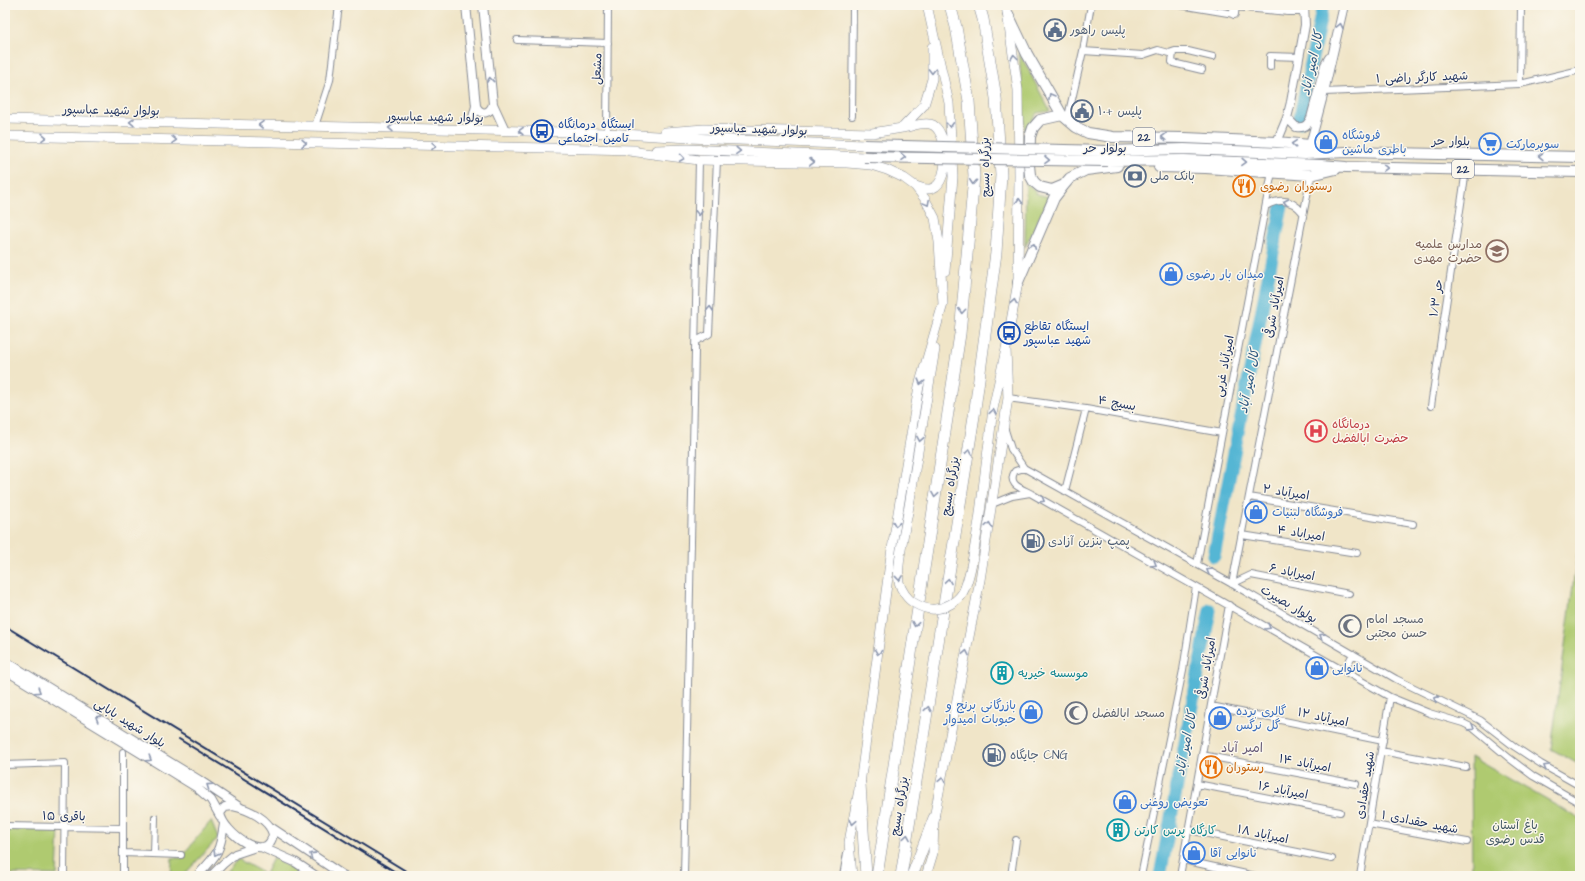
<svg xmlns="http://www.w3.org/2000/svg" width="1585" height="881" font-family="'Architects Daughter','Playpen Sans Arabic',sans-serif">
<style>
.green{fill:#afca70;stroke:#657c67}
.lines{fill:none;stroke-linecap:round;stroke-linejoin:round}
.river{stroke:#55b6d4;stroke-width:13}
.minor-casing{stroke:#868a93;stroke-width:8}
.tertiary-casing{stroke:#868a93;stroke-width:10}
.secondary-casing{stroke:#868a93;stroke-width:10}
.primary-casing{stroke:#868a93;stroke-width:12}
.trunk-casing{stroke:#868a93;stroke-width:12}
.minor{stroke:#fff;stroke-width:6}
.tertiary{stroke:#fff;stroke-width:8}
.secondary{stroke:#fff;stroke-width:9}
.primary{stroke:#fff;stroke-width:10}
.trunk{stroke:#fff;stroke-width:11}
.rail{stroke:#1b2f5e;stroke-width:2}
.secondary-bridge-casing{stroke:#868a93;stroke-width:10;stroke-linecap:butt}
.primary-bridge-casing{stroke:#868a93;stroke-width:12;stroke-linecap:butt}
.secondary-bridge{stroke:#fff;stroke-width:9}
.primary-bridge{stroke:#fff;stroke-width:10}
.oneway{stroke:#8d97ae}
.labels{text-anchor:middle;stroke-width:3;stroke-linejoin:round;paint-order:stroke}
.shield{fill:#fbf7ec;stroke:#5e6b89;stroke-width:1}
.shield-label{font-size:11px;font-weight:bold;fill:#1b2f5e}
.service-label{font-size:12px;fill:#4e5e75;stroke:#fbf7ec;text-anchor:start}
.street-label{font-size:12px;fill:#1b2f5e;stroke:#fbf7ec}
.transit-label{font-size:12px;fill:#164399;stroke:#fbf7ec;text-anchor:start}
.shop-label{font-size:12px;fill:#366cbe;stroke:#fbf7ec;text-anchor:start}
.food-label{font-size:12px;fill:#c56008;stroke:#fbf7ec;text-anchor:start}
.education-label{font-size:12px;fill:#785e54;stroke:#fbf7ec;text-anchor:end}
.health-label{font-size:12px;fill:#be3a42;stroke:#fbf7ec;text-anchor:start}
.worship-label{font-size:12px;fill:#5b616d;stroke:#fbf7ec;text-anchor:start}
.culture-label{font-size:12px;fill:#0d838f;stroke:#fbf7ec;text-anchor:start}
.park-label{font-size:12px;fill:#405662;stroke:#fbf7ec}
.water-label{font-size:13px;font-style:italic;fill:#2c5881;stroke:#fbf7ec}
.neighbourhood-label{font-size:13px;fill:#665a78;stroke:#fbf7ec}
</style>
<rect width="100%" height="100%" fill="#fbf7ec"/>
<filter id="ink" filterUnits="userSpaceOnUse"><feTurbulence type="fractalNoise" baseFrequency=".025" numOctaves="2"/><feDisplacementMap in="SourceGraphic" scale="8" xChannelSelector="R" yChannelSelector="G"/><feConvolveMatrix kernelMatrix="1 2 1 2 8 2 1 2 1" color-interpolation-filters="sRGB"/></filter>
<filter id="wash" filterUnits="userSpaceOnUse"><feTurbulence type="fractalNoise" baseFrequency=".012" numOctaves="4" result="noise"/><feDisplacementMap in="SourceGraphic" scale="16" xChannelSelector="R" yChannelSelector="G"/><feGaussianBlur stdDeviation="0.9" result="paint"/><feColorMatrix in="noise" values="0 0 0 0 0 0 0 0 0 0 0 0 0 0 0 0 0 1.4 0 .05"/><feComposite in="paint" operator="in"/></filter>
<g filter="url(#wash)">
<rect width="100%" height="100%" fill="#f0e5c8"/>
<!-- green -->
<path class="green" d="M1019,52L1050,111L1037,113L1025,131Z
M1026,182L1037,194L1049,197L1025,247Z
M1580,534V765L1551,749Z
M1471,757L1580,819V876H1472Z
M211,821L218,838L183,876H171L172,858H185V852Z
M5,828L59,829L57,875L5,874Z
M273,858L298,872L303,876H223L238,859L265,874Z"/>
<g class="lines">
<!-- river -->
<path class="river" d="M1299,122L1323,5
M1214,556L1282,206
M1160,876L1210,610"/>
</g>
</g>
<g filter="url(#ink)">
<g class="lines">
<!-- minor casing -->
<g class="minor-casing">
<path id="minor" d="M1180,5L1234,14
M1235,7L1288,12H1304
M517,40L608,43
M1083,51L1143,55L1158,50L1169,53L1175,51H1188L1213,57
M1173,52L1172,62L1173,63L1202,70
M1270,67V56L1300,57
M1520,84L1521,5
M1324,92L1520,84L1580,70
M852,116L853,5
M1067,121L1083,51L1091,5
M315,126L330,80L339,5
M607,133L608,5
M1266,206C1281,197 1293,200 1303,213
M696,341L709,334L717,160
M1008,398L1086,409L1222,433
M1431,406L1466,170
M1005,430L1011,449L1024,468L1232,584L1396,679L1480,720L1515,747L1541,764L1580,786
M1024,468L1015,471C1007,484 1020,488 1030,493
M1065,491L1086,409
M1249,497L1413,524
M992,504L1012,496L1030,493L1390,697L1429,713L1463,723L1473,728L1509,758L1533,776L1580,803
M1242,535L1357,553
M1197,564L1272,172
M1232,584L1311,175
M1232,584L1251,575L1349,594
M1344,671L1353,654
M1211,706L1383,741
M1381,751L1466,767
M1202,755L1356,784
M5,765L65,763L64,876
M1197,784L1340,812
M1369,824L1467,842
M5,826L123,828
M1189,830L1332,859
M123,853L181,855
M154,854L155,818
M1183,860L1255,876
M123,876V752
M684,876L699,160
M843,876L847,853
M1011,876L1016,840
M1141,876L1183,670L1196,587
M1180,876L1229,605
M1360,876L1390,697"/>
</g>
<!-- tertiary casing -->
<g class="tertiary-casing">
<path id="tertiary" d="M466,5L476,106L470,129
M483,5L493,104L505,130
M1234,14L1235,5
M476,106C481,116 490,114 493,104
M1287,118L1296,127C1304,128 1307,126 1311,118L1325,65L1329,58
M1277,142L1287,118L1291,102L1305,25L1304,5
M1310,145L1324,92L1344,5
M5,661L199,780L241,808
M5,670L196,787L211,800L220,816
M233,806C248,809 269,819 273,834C268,866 223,833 220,813L225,807Z
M269,826L344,876
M261,847L295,862L316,876
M197,876C217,855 220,853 224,824
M211,876L223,864L235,854L256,847"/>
</g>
<!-- secondary casing -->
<g class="secondary-casing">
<path id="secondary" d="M927,5L949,103L953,177L945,271
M5,119L607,133L689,138L864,145
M902,128C910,127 922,122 930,124C949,128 950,182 933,188C927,191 920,187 915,186
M665,132L704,129L872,133L902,128L924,105L932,79V47
M5,136L635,150
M656,150L688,149L864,157
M629,151L699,160L847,163L871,165L887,170L904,178L915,186L925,199L935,218L939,242L943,304L919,386L891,555L860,784L849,842L852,876
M908,512L935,349
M979,521L993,409L1006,349L1018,282L1019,175L1018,90L1006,5
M926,876L933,853L934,818L980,580L1008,398L1006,349"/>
</g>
<!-- primary casing -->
<g class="primary-casing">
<path id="primary" d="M1008,14L1027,54L1062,115L1076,127L1088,133L1113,137L1185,138L1277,142L1310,145L1330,149
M1062,115L1040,120L1033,128L1030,137L1029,165L1030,175L1034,182L1040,187L1052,190L1064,185
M1107,151L1184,149L1305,154L1346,152L1580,157
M1107,161L1184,160L1321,165L1346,167L1580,172
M1159,167L1206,168L1311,175L1336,169
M1018,282L1054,198L1064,185L1070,178L1086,170L1117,166"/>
</g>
<!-- trunk casing -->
<g class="trunk-casing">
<path id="trunk" d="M860,784L866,876
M877,876L960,334L974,176L969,101L956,27L950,5
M901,876L974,416L996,253L1001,175L996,98L983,19L979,5
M912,876L934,818"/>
</g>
<!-- minor -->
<use href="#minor" class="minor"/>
<!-- tertiary -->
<use href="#tertiary" class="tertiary"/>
<!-- secondary -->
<use href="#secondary" class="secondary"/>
<!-- primary -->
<use href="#primary" class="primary"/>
<!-- trunk -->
<use href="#trunk" class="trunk"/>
<!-- rail -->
<path class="rail" d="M5,626L414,876
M179,739L402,876"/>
<!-- secondary-bridge casing -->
<g class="secondary-bridge-casing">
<path id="secondary-bridge" d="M908,512C905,529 896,566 899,582C901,590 907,599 914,603C921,607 928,610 935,609C946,608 957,602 963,592C972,575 975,541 979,521"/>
</g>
<!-- primary-bridge casing -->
<g class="primary-bridge-casing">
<path id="primary-bridge" d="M864,145L1107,151
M864,157L1107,161"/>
</g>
<!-- secondary-bridge -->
<use href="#secondary-bridge" class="secondary-bridge"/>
<!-- primary-bridge -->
<use href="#primary-bridge" class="primary-bridge"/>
</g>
<!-- one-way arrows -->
<defs><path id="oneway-chevron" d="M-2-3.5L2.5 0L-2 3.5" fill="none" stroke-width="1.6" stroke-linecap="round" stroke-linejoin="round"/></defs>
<g class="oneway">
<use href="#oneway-chevron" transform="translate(1340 26) rotate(-78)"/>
<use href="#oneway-chevron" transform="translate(1014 57) rotate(-97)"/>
<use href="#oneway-chevron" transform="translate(932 71) rotate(91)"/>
<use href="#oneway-chevron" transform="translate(490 80) rotate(-96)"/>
<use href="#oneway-chevron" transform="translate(1051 96) rotate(-120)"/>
<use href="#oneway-chevron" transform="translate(132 122) rotate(-179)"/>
<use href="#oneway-chevron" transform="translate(261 125) rotate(-179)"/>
<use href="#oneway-chevron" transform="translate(950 125) rotate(87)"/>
<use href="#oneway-chevron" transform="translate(391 128) rotate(-179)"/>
<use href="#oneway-chevron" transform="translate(521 131) rotate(-178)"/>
<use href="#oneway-chevron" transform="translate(44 137) rotate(1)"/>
<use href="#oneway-chevron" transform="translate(1164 137) rotate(-179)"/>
<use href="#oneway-chevron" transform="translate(174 140) rotate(1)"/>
<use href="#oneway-chevron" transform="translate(304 143) rotate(1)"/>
<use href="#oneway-chevron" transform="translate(1294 144) rotate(-175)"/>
<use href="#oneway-chevron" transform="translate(434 146) rotate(1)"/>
<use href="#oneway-chevron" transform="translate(738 151) rotate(3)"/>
<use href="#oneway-chevron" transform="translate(1541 156) rotate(-179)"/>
<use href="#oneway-chevron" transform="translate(903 157) rotate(1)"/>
<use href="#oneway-chevron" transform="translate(682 158) rotate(8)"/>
<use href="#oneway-chevron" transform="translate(1047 160) rotate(1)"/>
<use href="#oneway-chevron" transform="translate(812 162) rotate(1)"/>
<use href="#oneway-chevron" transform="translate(1244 162) rotate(2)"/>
<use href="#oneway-chevron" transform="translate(1385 168) rotate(1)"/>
<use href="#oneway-chevron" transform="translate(973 182) rotate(94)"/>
<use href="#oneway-chevron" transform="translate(1019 201) rotate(-89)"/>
<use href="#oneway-chevron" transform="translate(1286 202) rotate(-168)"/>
<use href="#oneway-chevron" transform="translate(927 203) rotate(62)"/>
<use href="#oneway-chevron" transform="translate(699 213) rotate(91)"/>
<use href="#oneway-chevron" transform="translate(1033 246) rotate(-66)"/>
<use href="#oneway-chevron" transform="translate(1014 302) rotate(-80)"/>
<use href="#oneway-chevron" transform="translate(710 309) rotate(-87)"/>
<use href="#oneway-chevron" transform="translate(962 311) rotate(95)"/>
<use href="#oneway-chevron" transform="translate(921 382) rotate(105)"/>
<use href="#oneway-chevron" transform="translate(993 412) rotate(-81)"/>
<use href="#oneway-chevron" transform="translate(920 439) rotate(100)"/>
<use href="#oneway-chevron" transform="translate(969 452) rotate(-81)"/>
<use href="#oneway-chevron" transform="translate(935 495) rotate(99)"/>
<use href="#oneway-chevron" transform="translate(1042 500) rotate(30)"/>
<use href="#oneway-chevron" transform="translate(896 524) rotate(100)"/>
<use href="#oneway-chevron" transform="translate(989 525) rotate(-81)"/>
<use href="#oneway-chevron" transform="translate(1154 564) rotate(30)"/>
<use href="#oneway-chevron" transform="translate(1209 571) rotate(-151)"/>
<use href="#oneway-chevron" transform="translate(899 578) rotate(84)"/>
<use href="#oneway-chevron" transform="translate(948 581) rotate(-81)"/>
<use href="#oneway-chevron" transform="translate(915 624) rotate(99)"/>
<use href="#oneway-chevron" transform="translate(1268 627) rotate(30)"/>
<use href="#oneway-chevron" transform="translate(1322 636) rotate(-150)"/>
<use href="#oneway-chevron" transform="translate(878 652) rotate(98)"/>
<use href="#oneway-chevron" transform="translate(966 653) rotate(-79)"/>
<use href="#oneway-chevron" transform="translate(38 691) rotate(32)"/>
<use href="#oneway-chevron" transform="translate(1436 699) rotate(-156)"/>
<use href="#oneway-chevron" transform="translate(928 709) rotate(-81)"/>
<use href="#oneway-chevron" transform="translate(98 718) rotate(-148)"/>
<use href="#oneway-chevron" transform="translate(1472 728) rotate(32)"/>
<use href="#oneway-chevron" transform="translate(149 759) rotate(32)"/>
<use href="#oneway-chevron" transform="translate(1546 767) rotate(-150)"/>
<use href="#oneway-chevron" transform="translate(942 780) rotate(-79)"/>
<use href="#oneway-chevron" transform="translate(209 786) rotate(-146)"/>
<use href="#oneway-chevron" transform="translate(853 822) rotate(101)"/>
<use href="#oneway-chevron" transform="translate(907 837) rotate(-81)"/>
<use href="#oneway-chevron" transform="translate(216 853) rotate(119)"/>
<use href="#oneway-chevron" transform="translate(312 855) rotate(-147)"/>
</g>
</g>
<!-- icons -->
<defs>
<g id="civic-ring" transform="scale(1.15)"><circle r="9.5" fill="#fbf7ec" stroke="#5c6f8a" stroke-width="1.5"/><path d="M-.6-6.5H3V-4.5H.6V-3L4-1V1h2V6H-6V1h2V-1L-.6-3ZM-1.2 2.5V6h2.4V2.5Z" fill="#5c6f8a"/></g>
<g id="bus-ring" transform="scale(1.15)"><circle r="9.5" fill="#fbf7ec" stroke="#1a4fb4" stroke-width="1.5"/><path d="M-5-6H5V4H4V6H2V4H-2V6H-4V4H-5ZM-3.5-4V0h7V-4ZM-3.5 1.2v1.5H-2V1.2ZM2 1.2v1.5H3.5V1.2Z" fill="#1a4fb4"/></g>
<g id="shop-ring" transform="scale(1.15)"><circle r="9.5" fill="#fbf7ec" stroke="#3f7fe0" stroke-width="1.5"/><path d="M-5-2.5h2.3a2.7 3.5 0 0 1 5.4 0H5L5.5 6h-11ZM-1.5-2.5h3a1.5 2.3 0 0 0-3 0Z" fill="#3f7fe0"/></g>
<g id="supermarket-ring" transform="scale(1.15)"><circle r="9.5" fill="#fbf7ec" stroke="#3f7fe0" stroke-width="1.5"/><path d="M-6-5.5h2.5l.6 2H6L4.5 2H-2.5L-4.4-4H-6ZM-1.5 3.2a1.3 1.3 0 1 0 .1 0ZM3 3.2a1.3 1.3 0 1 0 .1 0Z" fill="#3f7fe0"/></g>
<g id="bank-ring" transform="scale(1.15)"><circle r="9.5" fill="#fbf7ec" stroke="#5c6f8a" stroke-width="1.5"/><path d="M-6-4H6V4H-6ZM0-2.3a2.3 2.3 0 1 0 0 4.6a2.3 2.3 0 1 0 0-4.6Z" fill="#5c6f8a"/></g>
<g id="restaurant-ring" transform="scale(1.15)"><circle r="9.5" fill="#fbf7ec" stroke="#e8710a" stroke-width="1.5"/><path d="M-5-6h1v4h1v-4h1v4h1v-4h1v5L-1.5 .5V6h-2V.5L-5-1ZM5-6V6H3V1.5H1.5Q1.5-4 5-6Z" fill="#e8710a"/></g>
<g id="university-ring" transform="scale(1.15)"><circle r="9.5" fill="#fbf7ec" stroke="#8d6e63" stroke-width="1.5"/><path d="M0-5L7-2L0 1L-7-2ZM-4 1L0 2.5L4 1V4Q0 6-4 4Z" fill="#8d6e63"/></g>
<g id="hospital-ring" transform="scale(1.15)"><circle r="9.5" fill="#fbf7ec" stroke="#e0444e" stroke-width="1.5"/><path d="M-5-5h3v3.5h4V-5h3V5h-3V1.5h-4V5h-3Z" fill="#e0444e"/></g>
<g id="fuel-ring" transform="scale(1.15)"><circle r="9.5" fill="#fbf7ec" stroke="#5c6f8a" stroke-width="1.5"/><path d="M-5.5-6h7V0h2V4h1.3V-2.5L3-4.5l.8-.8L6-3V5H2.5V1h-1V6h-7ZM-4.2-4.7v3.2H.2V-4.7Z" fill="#5c6f8a"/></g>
<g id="mosque-ring" transform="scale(1.15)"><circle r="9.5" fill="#fbf7ec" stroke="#6b7280" stroke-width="1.5"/><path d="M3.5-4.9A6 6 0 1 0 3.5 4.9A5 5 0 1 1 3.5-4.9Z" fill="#6b7280"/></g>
<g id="building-ring" transform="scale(1.15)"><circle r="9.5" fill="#fbf7ec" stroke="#0f9aa8" stroke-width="1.5"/><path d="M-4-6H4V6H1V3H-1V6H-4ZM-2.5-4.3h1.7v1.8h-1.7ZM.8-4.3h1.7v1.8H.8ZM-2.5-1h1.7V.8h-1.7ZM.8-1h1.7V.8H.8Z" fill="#0f9aa8"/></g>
</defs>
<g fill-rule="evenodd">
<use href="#civic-ring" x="1055" y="30"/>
<use href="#civic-ring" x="1082" y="111"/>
<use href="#bus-ring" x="542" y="131"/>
<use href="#shop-ring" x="1326" y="142"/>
<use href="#supermarket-ring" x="1490" y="144"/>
<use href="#bank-ring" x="1135" y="176"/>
<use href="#restaurant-ring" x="1244" y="186"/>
<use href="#university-ring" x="1497" y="251"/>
<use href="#shop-ring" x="1171" y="274"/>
<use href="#bus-ring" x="1009" y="333"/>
<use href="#hospital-ring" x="1316" y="431"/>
<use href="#shop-ring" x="1256" y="512"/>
<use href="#fuel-ring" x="1033" y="541"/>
<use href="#mosque-ring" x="1350" y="626"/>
<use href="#shop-ring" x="1317" y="668"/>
<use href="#building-ring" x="1002" y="673"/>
<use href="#shop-ring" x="1031" y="712"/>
<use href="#mosque-ring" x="1076" y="713"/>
<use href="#shop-ring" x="1220" y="718"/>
<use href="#fuel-ring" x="994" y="755"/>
<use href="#restaurant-ring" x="1211" y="767"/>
<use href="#shop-ring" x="1125" y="802"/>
<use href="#building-ring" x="1118" y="830"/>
<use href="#shop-ring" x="1194" y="853"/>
</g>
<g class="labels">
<!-- shield labels -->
<g class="shield">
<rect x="1133" y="128" width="22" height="18" rx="3"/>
<rect x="1452" y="160" width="22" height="18" rx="3"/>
</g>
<g class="shield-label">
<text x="1144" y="141">22</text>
<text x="1463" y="173">22</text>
</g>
<!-- service labels -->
<g class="service-label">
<text x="1070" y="34">پلیس راهور</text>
<text x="1098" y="115">پلیس +۱۰</text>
<text x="1150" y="180">بانک ملی</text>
<text x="1048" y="545">پمپ بنزین آزادی</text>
<text x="1010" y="759">جایگاه CNG</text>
</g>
<!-- street labels -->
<g class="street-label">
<text transform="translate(597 69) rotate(-89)" y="4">مشعل</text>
<text transform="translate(1422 77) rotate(-2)" y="4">شهید کارگر راضی ۱</text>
<text transform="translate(111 110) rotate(1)" y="4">بولوار شهید عباسپور</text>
<text transform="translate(435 117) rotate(1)" y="4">بولوار شهید عباسپور</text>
<text transform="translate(759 129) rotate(2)" y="4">بولوار شهید عباسپور</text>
<text transform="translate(1451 141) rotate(1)" y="4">بلوار حر</text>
<text x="1105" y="152">بولوار حر</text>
<text transform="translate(985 167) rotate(-91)" y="4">بزرگراه بسیج</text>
<text transform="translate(1436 298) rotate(-82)" y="4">حر ۱/۳</text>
<text transform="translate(1274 307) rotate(-79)" y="4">امیرآباد شرقی</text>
<text transform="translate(1224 366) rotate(-79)" y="4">امیرآباد غربی</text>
<text transform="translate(1117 403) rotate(10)" y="4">بسیج ۴</text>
<text transform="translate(950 486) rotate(-81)" y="4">بزرگراه بسیج</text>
<text transform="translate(1286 492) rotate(9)" y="4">امیرآباد ۲</text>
<text transform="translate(1301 533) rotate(9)" y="4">امیراباد ۴</text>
<text transform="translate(1292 572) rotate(11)" y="4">امیراباد ۶</text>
<text transform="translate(1289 604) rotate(30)" y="4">بولوار بصیرت</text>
<text transform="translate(1206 668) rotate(-80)" y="4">امیرآباد شرقی</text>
<text transform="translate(1323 717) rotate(12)" y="4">امیرآباد ۱۲</text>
<text transform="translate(130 723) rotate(32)" y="4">بلوار شهید بابایی</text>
<text transform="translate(1305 763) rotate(11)" y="4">امیرآباد ۱۴</text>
<text transform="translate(1365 785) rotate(-81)" y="4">شهید حقدادی</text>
<text transform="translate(1283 790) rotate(11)" y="4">امیرآباد ۱۶</text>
<text transform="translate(899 806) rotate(-81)" y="4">بزرگراه بسیج</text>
<text transform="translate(64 816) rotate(1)" y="4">باقری ۱۵</text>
<text transform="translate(1420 822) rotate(11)" y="4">شهید حقدادی ۱</text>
<text transform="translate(1263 834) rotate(12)" y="4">امیرآباد ۱۸</text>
</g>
<!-- transit labels -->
<g class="transit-label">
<text x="558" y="128">ایستگاه درمانگاه<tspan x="558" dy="14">تامین اجتماعی</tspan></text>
<text x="1024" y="330">ایستگاه تقاطع<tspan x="1024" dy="14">شهید عباسپور</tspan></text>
</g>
<!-- shop labels -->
<g class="shop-label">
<text x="1342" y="139">فروشگاه<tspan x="1342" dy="14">باطری ماشین</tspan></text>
<text x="1506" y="148">سوپرمارکت</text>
<text x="1186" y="278">میدان بار رضوی</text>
<text x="1272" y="516">فروشگاه لبنیات</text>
<text x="1332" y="672">نانوایی</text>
<text x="1016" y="709" text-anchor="end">بازرگانی برنج و<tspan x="1016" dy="14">حبوبات امیدوار</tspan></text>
<text x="1236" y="715">گالری پرده<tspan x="1236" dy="14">گل نرگس</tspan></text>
<text x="1140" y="806">تعویض روغنی</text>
<text x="1210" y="857">نانوایی آقا</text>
</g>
<!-- food labels -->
<g class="food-label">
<text x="1260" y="190">رستوران رضوی</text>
<text x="1226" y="771">رستوران</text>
</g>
<!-- education labels -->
<g class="education-label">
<text x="1482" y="248">مدارس علمیه<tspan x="1482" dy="14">حضرت مهدی</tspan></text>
</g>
<!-- health labels -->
<g class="health-label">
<text x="1332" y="428">درمانگاه<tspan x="1332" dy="14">حضرت ابالفضل</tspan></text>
</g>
<!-- worship labels -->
<g class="worship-label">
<text x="1366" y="623">مسجد امام<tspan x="1366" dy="14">حسن مجتبی</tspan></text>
<text x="1092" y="717">مسجد ابالفضل</text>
</g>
<!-- culture labels -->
<g class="culture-label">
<text x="1018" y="677">موسسه خیریه</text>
<text x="1134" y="834">کارگاه پرس کارتن</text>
</g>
<!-- park labels -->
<g class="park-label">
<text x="1515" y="829">باغ آستان<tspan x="1515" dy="14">قدس رضوی</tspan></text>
</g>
<!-- water labels -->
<g class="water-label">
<text transform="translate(1311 63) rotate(-78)" y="5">کال امیر آباد</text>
<text transform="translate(1248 381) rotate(-79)" y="5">کال امیر آباد</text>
<text transform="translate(1185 743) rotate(-79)" y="5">کال امیر آباد</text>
</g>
<!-- neighbourhood labels -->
<g class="neighbourhood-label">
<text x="1242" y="752">امیر آباد</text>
</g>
</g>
<!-- margin -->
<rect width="1585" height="881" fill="none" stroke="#fbf7ec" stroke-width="20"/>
</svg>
